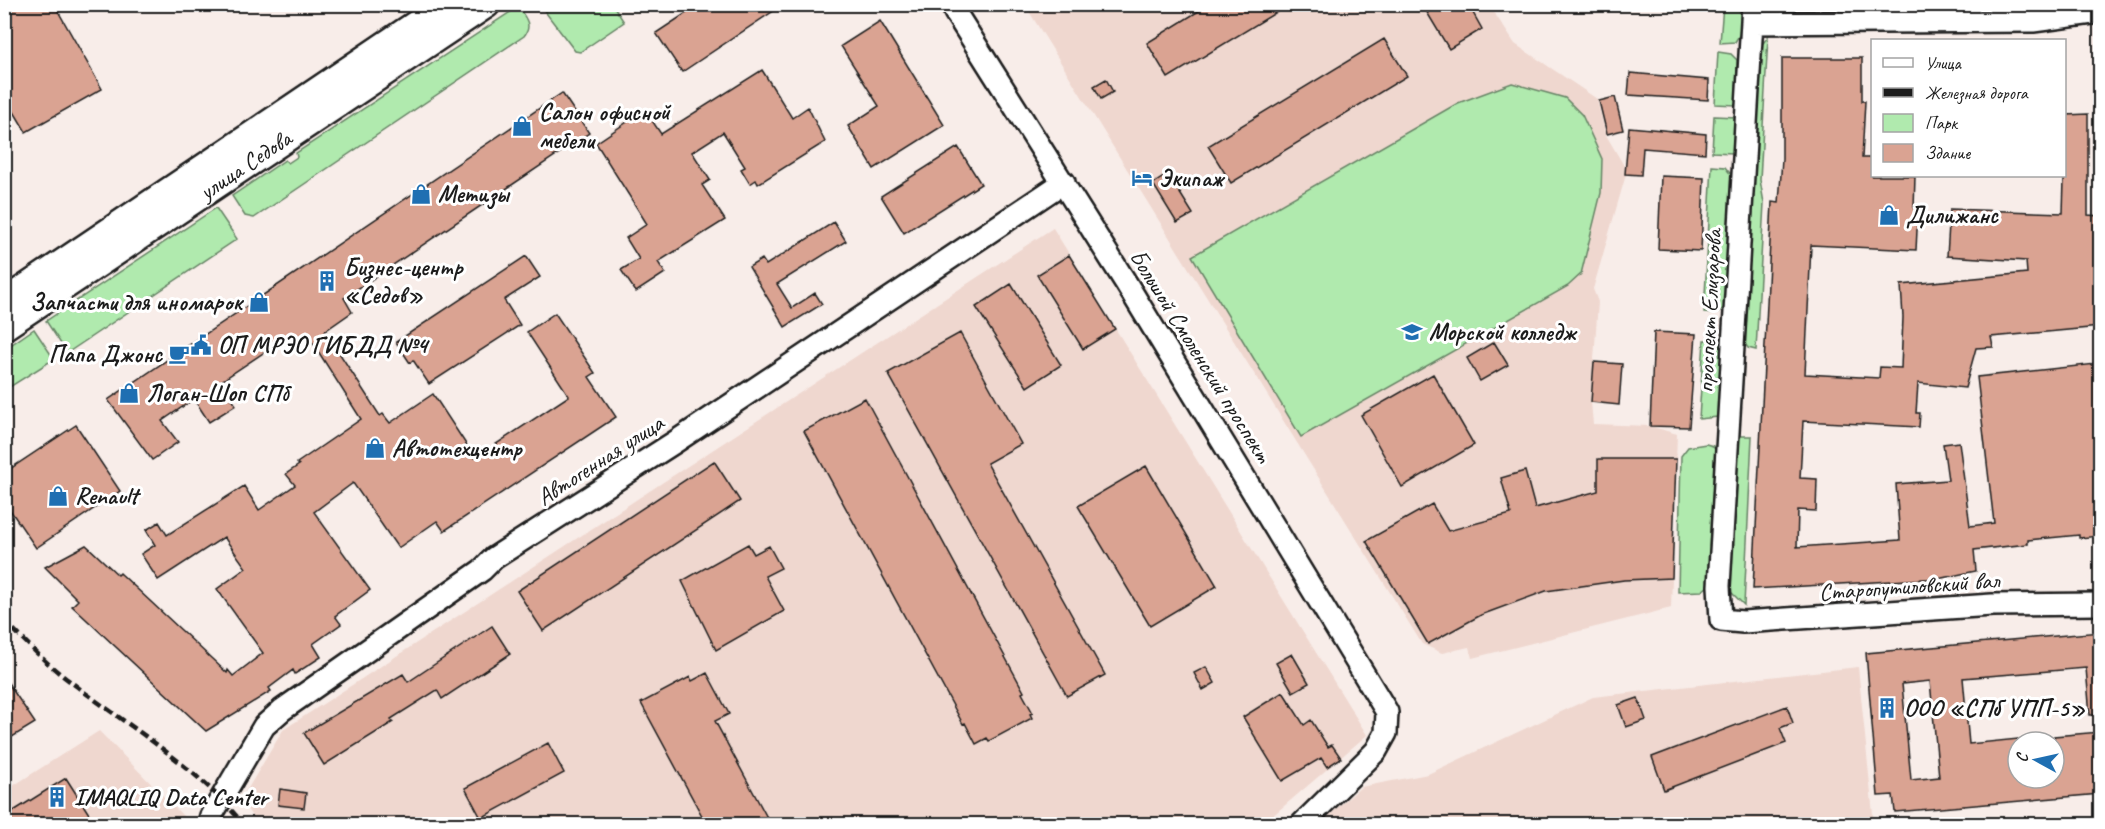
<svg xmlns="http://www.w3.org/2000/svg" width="2105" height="829" font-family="Caveat,sans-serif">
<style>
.built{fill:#efd7cf}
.green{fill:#b0eaae;stroke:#668365;stroke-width:1.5}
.building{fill:#daa392;stroke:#1c1c1c;stroke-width:1.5;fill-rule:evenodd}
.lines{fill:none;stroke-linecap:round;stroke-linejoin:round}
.minor-casing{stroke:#1c1c1c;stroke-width:26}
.major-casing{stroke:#1c1c1c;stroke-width:32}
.minor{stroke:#fff;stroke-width:21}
.major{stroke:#fff;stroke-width:27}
.rail{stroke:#1c1c1c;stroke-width:4.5;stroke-dasharray:9 4.5;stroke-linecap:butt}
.labels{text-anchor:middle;stroke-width:6;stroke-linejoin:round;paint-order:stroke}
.poi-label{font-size:24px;font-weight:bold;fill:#1c1c1c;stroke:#fff;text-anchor:start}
.street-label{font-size:24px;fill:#1c1c1c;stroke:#fff}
</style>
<rect width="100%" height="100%" fill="#f8ede9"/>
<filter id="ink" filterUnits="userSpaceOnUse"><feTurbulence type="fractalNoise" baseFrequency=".0167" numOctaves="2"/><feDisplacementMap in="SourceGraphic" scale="12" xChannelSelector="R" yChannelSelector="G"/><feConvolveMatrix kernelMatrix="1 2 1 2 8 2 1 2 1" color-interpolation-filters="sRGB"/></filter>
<g filter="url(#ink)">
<!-- built -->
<path class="built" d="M1025,5H1489L1515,44L1597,99L1606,135L1627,171L1593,289L1598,302L1591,402L1593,424L1650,426L1677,434L1671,608L1472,658L1469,647L1442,653L1422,644Z
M1053,228L1367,735L1263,824H257L241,800L283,730Z
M1858,667L1874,824H1319L1361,787L1428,774L1593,697Z
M99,731L191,824H5V791Z"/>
<!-- green -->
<path class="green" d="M540,5H613L624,22L580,52L575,51Z
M1723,5H1743L1741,32L1735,42L1720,43Z
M518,7C525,17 533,25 524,36L254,218L245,216L232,196L285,160L288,163L297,157L296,153Z
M1768,37L1760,180L1764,203L1756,350L1748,348L1741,338L1759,48Z
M1718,52L1731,54L1737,60L1736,105L1715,104Z
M1512,83L1565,98L1582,115L1602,159L1601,193L1581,274L1568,286L1301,437L1192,256L1458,103Z
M1714,116L1736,117L1733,153L1712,152Z
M1712,166L1725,167L1732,176L1724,308L1715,314L1704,313Z
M216,208L237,239L67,353L46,321Z
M34,329L54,359L5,390V349Z
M1704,340L1720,341L1722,344L1718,417L1699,419Z
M1742,436H1752L1744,605L1729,590L1737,438Z
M1706,444L1713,446L1716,451L1708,586L1702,591L1678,592L1681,456L1688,447Z"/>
<!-- building -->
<path class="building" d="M4,4H54L102,89L26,132L4,95Z
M700,4H784L682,72L656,33Z
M1210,4H1290L1168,78L1147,43Z
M1422,4H1468L1482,29L1449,49Z
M880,21L944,125L874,169L848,126L879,106L841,46Z
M1384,39L1407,76L1231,183L1208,146Z
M1782,58H1862V101H1865L1862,158H1872V176H1915L1914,209L1918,210L1916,250L1811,245L1805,374L1879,378L1880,367L1901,368L1903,317L1901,285L2027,273L2026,261L1947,256L1950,209L2063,213L2066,115L2088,114V215L2100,216V327L1991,337L1993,347L1976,348L1965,388L1918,383L1916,413H1920L1919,427L1803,421L1800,478L1817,479L1816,511L1798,510L1797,547L1900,540L1896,484L1948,480L1943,444L1959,442L1970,526L1994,523L1977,377L2096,364L2098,380H2100V536L2079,538V535L2028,540V544L1974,550L1976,571L1942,578L1753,589L1772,202L1779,203L1782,159Z
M762,70L792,118L808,107L825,142L758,184L756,180L750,184L741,169L745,167L723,132L692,152L710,180L702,185L725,220L658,262L665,273L636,292L621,270L639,259L626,238L647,224L596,143L645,110L661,134Z
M1630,73L1709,80L1708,100L1628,95Z
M1106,79L1113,92L1101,99L1094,86Z
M562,93L589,133L344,298L352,312L325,331L380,416L383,414L390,423L433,394L475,458L569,396L527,332L555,313L595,373L589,377L616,417L444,531L437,521L398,548L353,483L314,512L370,590L335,616L341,624L313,644L321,657L295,674L293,670L269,688L271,691L206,731L72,606L78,600L45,567L86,545L118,575L120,573L227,673L228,670L233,676L263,653L217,589L246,568L224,537L158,580L141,554L155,545L146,530L159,522L167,535L244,486L259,510L295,485L286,474L299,465L297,463L361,419L311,340L299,348L290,335L220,382L236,405L209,422L194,399L162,421L178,442L152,460L108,400Z
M1615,97L1623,130L1607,134L1599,101Z
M1629,127L1706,134L1705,153L1643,148L1641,175L1625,174Z
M958,147L981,184L904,233L881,196Z
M1168,174L1193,214L1177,223L1153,184Z
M1661,176L1704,178L1701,251L1658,249Z
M834,222L846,241L777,284L792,308L815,293L822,304L785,327L749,267L762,259L766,265Z
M1069,255L1115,329L1083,349L1037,275Z
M526,256L540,277L504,300L520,325L429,384L413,360L410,363L396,342Z
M1011,284L1061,365L1027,387L976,307Z
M1654,332L1696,334L1689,427L1650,426Z
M960,333L1021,444L987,463L1105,675L1067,696L888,373Z
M1494,342L1508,365L1480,381L1467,358Z
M1594,362L1622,364L1619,405L1591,402Z
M1433,374L1474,445L1402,487L1361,415Z
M865,398L1024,692L1022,693L1033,713L1030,714L1032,718L989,741L987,738L976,744L965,723L963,724L804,431Z
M76,425L120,491L36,548L4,501V473Z
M1598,459H1676L1672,578L1624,580L1546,591L1481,615L1428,644L1366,541L1432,504L1448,531L1511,514L1501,478L1525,471L1535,508L1598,491Z
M714,461L740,501L543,631L517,591Z
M1146,466L1217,586L1150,626L1078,506Z
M748,544L754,554L769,546L781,568L765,576L784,611L716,650L682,581Z
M492,626L510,654L442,699L437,690L391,719L393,722L324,765L304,733L403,674L408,682Z
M2100,632V715H2090L2086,668L1963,678L1969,744L2018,739V778H2054V736L2100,732V794L1895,812L1893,795L1878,796L1866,653ZM1930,681L1939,777L1911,780L1902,684Z
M1292,654L1309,683L1293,692L1276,663Z
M1206,667L1215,683L1203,690L1194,673Z
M707,673L729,714L715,721L771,825H707L641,703L690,677L692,681Z
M4,677L35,723L4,742Z
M1283,692L1304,725L1311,720L1328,747L1332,745L1341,758L1327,767L1321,758L1282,781L1243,717Z
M1638,698L1646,720L1626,727L1618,705Z
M1787,706L1793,723L1780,728L1786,743L1664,790L1652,757Z
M548,743L564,773L481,818L465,788Z
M66,778L96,825H4V817Z
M280,789L306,793L304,808L278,805Z"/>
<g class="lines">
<!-- minor casing -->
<g class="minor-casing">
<path id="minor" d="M955,4V12L1126,283L1387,712L1386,733L1376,751L1302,824
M1753,4L1719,586L1721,620L1743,622L1992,605L2100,604
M1752,23L2033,21L2100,12
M209,824L211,816L264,726L282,710L482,570L494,558L675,442L1064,182"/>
</g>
<!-- major casing -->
<g class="major-casing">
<g id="major">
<path d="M4,303L447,4"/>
<path id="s1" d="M4,326L486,4"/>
</g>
</g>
<!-- minor -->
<use href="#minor" class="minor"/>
<!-- major -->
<use href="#major" class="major"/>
<!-- rail -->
<path class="rail" d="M4,620C26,642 46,664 71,682C129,727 197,766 243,824"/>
</g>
</g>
<!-- icons -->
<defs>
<g id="shop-bare" transform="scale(1.62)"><path d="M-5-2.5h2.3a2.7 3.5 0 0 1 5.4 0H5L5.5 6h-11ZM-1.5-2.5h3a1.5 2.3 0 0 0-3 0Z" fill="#1f6fb2" stroke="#fff" stroke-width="2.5" paint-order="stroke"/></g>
<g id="hotel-bare" transform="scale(1.62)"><path d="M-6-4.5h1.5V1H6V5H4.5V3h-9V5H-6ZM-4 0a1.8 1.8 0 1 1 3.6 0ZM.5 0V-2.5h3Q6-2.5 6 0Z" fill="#1f6fb2" stroke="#fff" stroke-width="2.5" paint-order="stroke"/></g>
<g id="building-bare" transform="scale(1.62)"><path d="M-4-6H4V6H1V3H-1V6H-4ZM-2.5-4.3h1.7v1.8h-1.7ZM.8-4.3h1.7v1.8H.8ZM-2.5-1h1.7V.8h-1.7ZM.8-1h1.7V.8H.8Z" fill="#1f6fb2" stroke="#fff" stroke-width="2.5" paint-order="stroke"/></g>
<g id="university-bare" transform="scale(1.62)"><path d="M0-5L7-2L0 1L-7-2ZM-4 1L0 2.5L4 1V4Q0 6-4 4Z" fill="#1f6fb2" stroke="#fff" stroke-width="2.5" paint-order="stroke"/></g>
<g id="civic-bare" transform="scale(1.62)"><path d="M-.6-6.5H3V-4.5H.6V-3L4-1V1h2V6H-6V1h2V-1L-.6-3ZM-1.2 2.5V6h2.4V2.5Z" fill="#1f6fb2" stroke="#fff" stroke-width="2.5" paint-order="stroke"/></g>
<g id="cafe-bare" transform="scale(1.62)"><path d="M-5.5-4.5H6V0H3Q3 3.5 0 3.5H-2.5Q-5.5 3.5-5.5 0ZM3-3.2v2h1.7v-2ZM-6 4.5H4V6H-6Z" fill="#1f6fb2" stroke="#fff" stroke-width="2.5" paint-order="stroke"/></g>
</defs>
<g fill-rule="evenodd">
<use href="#shop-bare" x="522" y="126"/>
<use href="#hotel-bare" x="1142" y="178"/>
<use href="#shop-bare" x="421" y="194"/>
<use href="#shop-bare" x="1889" y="215"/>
<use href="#building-bare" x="327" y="281"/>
<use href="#shop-bare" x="259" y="302"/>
<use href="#university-bare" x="1412" y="332"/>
<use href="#civic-bare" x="201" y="345"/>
<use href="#cafe-bare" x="179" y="354"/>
<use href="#shop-bare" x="129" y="393"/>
<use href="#shop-bare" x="375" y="448"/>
<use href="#shop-bare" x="58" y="496"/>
<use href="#building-bare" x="1887" y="708"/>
<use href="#building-bare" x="57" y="797"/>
</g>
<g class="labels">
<!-- poi labels -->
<g class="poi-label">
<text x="539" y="120">Салон офисной<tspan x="539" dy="28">мебели</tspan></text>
<text x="1159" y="186">Экипаж</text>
<text x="438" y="202">Метизы</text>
<text x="1906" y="223">Дилижанс</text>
<text x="344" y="275">Бизнес-центр<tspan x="344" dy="28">«Седов»</tspan></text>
<text x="242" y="310" text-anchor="end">Запчасти для иномарок</text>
<text x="1429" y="340">Морской колледж</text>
<text x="218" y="353">ОП МРЭО ГИБДД №4</text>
<text x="162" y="362" text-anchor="end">Папа Джонс</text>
<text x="146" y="401">Логан-Шоп СПб</text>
<text x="392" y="456">Автотехцентр</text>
<text x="75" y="504">Renault</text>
<text x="1904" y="716">ООО «СПб УПП-5»</text>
<text x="74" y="805">IMAQLIQ Data Center</text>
</g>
<!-- street labels -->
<g class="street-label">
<text dy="8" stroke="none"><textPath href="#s1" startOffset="290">улица Седова</textPath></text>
<text transform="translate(1709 311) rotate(-87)" y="8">проспект Елизарова</text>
<text transform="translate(1201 356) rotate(58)" y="8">Большой Смоленский проспект</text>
<text transform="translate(600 460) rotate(-33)" y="8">Автогенная улица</text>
<text transform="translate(1909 586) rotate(-4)" y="8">Старопутиловский вал</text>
</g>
</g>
<!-- margin -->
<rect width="2105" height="829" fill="none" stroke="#fff" stroke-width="24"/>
<rect x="12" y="12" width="2081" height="805" fill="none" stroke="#1c1c1c" stroke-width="2" filter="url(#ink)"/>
<!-- legend -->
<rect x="1871" y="39" width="195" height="138" fill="#ffffff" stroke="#a4a4a4" stroke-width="1.5"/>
<rect x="1883" y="58" width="30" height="9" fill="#ffffff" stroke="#a4a4a4" stroke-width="1.5"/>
<text x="1925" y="69" font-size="18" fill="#1c1c1c">Улица</text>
<rect x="1883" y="88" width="30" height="9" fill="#1c1c1c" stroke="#a4a4a4" stroke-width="1.5"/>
<text x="1925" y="99" font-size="18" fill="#1c1c1c">Железная дорога</text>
<rect x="1883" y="114" width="30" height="18" fill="#b0eaae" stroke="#a4a4a4" stroke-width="1.5"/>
<text x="1925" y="129" font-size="18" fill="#1c1c1c">Парк</text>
<rect x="1883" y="144" width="30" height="18" fill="#daa392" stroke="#a4a4a4" stroke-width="1.5"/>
<text x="1925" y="159" font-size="18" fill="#1c1c1c">Здание</text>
<!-- north arrow -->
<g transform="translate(2036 760) rotate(278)"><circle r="28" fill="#ffffff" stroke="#a4a4a4" stroke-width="1.5"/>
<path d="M0-4.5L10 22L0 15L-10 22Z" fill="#1f6fb2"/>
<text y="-9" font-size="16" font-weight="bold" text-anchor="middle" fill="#1c1c1c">С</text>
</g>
</svg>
